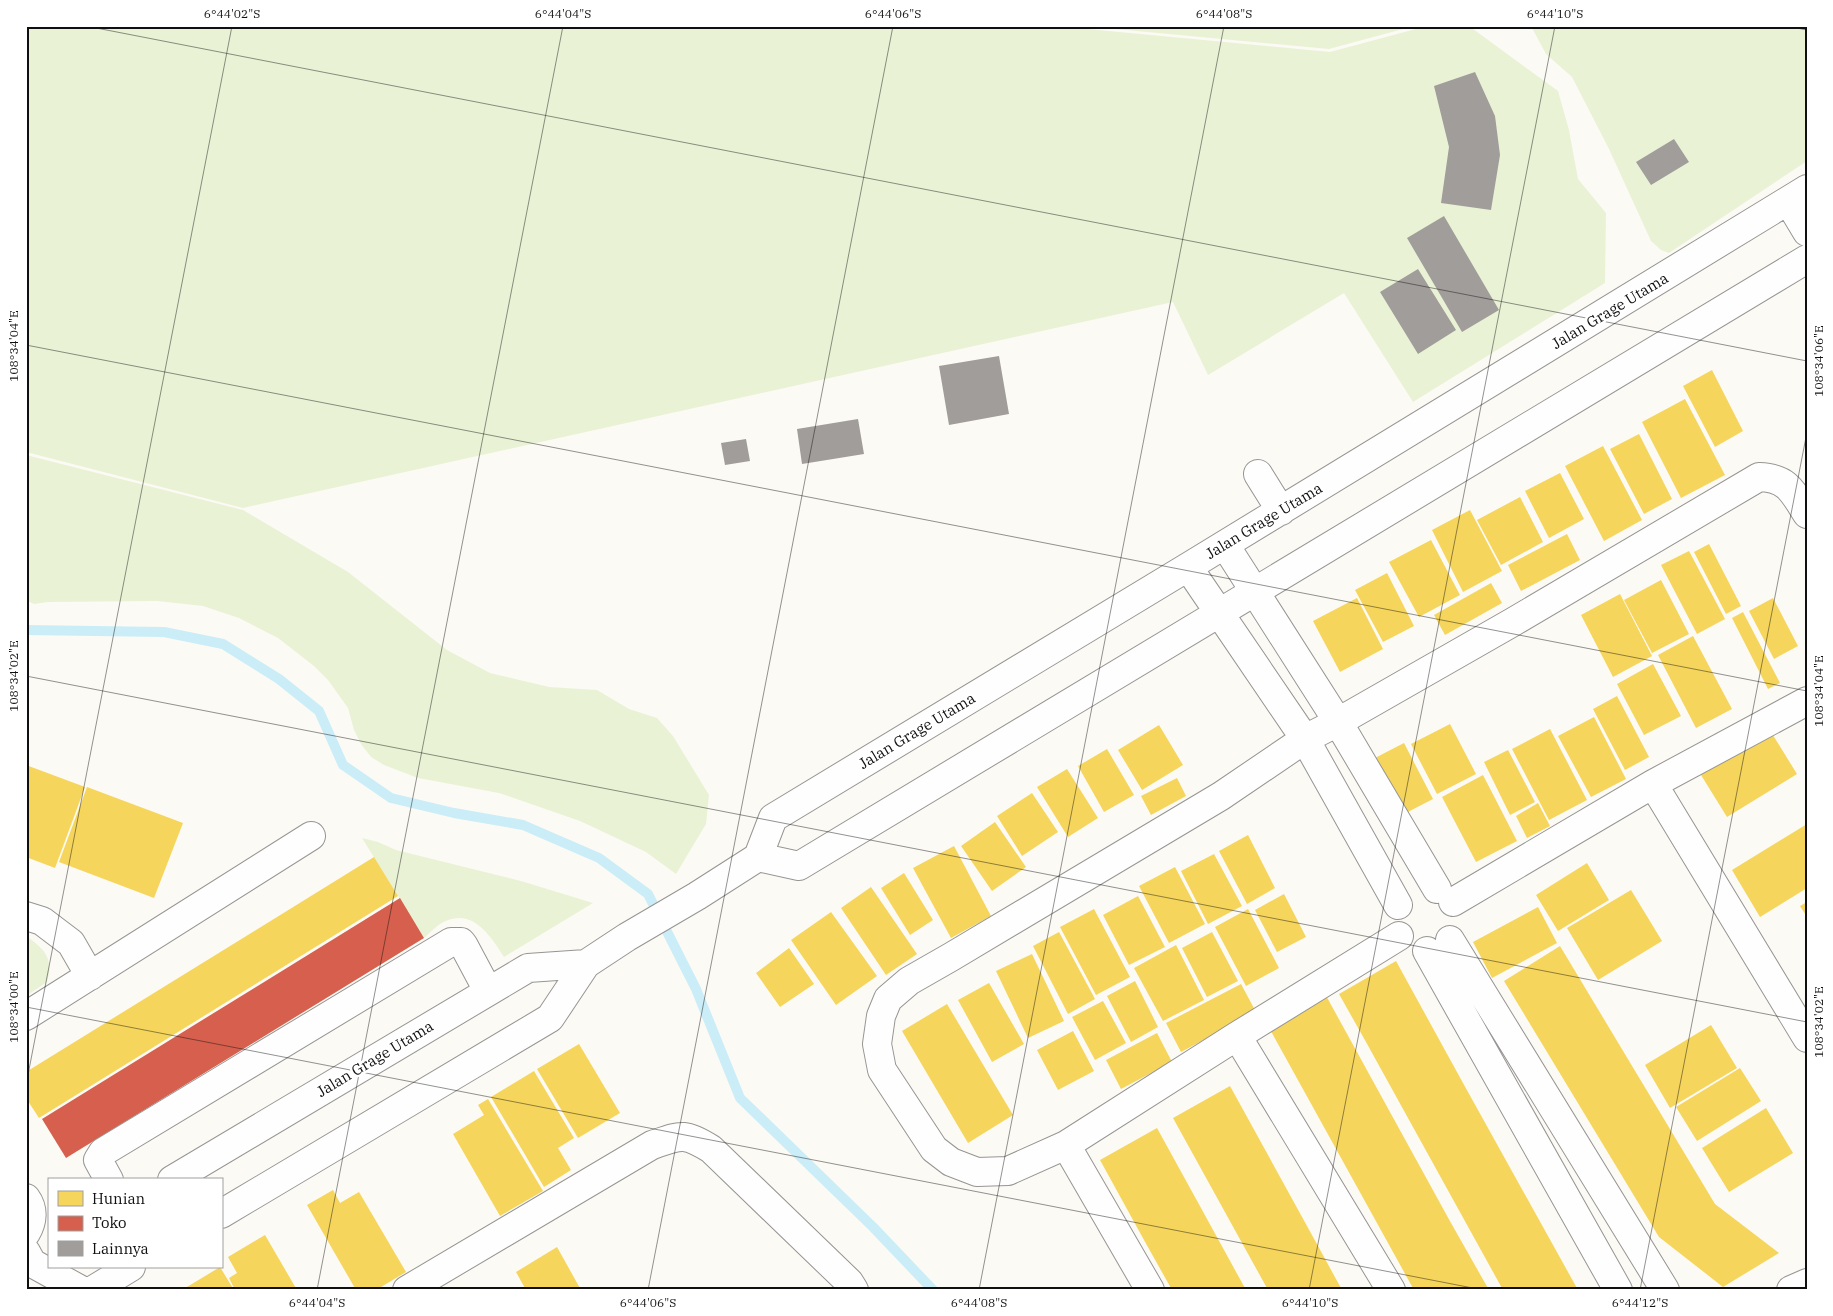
<svg xmlns="http://www.w3.org/2000/svg" width="1833" height="1316" font-family="'IBM Plex Serif',serif">
<style>
.green{fill:#e9f2d5}
.homes{fill:#f6d55c}
.shops{fill:#d6604d}
.lines{fill:none;stroke-linecap:round;stroke-linejoin:round}
.stream{stroke:#cbedf7;stroke-width:10}
.building{fill:#a09d9a}
.minor-casing{stroke:#969593;stroke-width:30}
.minor{stroke:#fffefe;stroke-width:28}
.ticks{fill:none;stroke:#101010;stroke-width:1;stroke-opacity:0.45}
.labels{text-anchor:middle;stroke-width:5;stroke-linejoin:round;paint-order:stroke}
.street-label{font-size:15px;fill:#101010;stroke:#fff}
.neatline{fill:none;stroke:#101010;stroke-width:2}
.ticks-label{font-size:12px;text-anchor:middle;fill:#101010}
</style>
<rect width="100%" height="100%" fill="#fcfaf5"/>
<!-- green -->
<path class="green" d="M26,26H1056L1330,52L1427,26H1469L1558,91L1569,130L1578,179L1606,213L1605,283L1413,402L1344,293L1208,375L1173,302L243,508L26,452Z
M1084,26H1414L1329,49Z
M1531,26H1807V161L1669,253L1661,250L1651,241L1609,149L1572,77L1546,54Z
M26,455L243,510L348,572L447,650L490,673L549,687L597,690L629,709L657,718L673,736L709,795L706,824L676,874L646,852L580,821L499,793L418,778L384,765L371,757L361,744L354,730L348,708L328,680L314,666L278,638L239,618L203,606L157,601L48,602L34,604L26,600Z
M362,838L378,842L396,850L521,881L593,903L504,957C491,937 474,909 446,921C438,924 431,932 424,938Z
M26,936C45,949 54,959 47,982L26,996Z"/>
<!-- homes -->
<path class="homes" d="M1712,370L1743,431L1715,447L1683,386Z
M1685,399L1725,475L1681,498L1642,422Z
M1639,434L1672,499L1644,514L1610,449Z
M1603,446L1642,520L1604,541L1565,466Z
M1560,473L1584,519L1549,538L1525,491Z
M1520,497L1543,542L1501,565L1477,520Z
M1470,510L1502,571L1463,592L1432,530Z
M1567,534L1580,560L1521,591L1508,565Z
M1431,540L1460,595L1419,617L1389,562Z
M1709,544L1741,606L1726,614L1694,552Z
M1689,551L1725,619L1697,634L1661,565Z
M1387,573L1414,626L1383,642L1355,590Z
M1661,580L1689,634L1652,653L1624,600Z
M1491,583L1502,603L1445,635L1434,615Z
M1620,594L1652,656L1613,677L1581,615Z
M1357,598L1383,649L1340,672L1313,621Z
M1773,598L1798,646L1774,659L1749,611Z
M1743,612L1780,683L1768,689L1732,618Z
M1693,636L1732,709L1696,728L1658,655Z
M1653,664L1681,716L1644,735L1617,684Z
M1617,696L1649,757L1625,770L1593,709Z
M1594,717L1626,779L1591,797L1558,736Z
M1450,724L1476,774L1437,794L1411,744Z
M1159,725L1183,765L1142,790L1118,750Z
M1550,729L1587,800L1549,820L1512,749Z
M1771,732L1797,774L1727,817L1701,775Z
M1404,743L1433,799L1402,815L1373,759Z
M1107,749L1134,795L1104,812L1078,766Z
M1508,750L1535,802L1510,815L1484,762Z
M26,765L85,787L55,868L26,857Z
M1067,769L1098,818L1068,837L1037,787Z
M1483,775L1517,841L1476,862L1442,797Z
M1177,778L1186,796L1151,815L1141,796Z
M87,787L183,823L154,898L59,862Z
M1032,793L1058,832L1022,856L997,816Z
M1538,803L1550,826L1527,838L1516,816Z
M995,822L1026,867L992,891L961,846Z
M1807,824V888L1760,917L1732,870Z
M1248,835L1275,888L1247,904L1219,851Z
M954,846L991,916L951,938L913,868Z
M1214,854L1242,906L1208,924L1181,871Z
M374,857L398,896L39,1118L26,1098V1072Z
M1587,863L1609,900L1558,931L1536,895Z
M1175,867L1205,924L1169,943L1139,886Z
M904,873L933,920L910,935L881,888Z
M871,887L917,954L886,975L841,908Z
M1631,890L1662,941L1598,980L1567,928Z
M1284,894L1306,937L1277,952L1255,910Z
M1138,896L1165,947L1129,965L1103,915Z
M1807,902V917L1800,906Z
M1538,907L1557,943L1492,978L1473,942Z
M1094,909L1130,977L1096,995L1060,927Z
M1248,909L1279,968L1246,986L1215,927Z
M831,912L877,976L836,1005L791,940Z
M1059,932L1095,999L1068,1014L1033,946Z
M1212,932L1238,981L1207,997L1182,948Z
M1176,945L1204,1000L1163,1021L1134,968Z
M1560,946L1715,1204L1779,1253L1723,1287L1659,1237L1504,981Z
M789,948L814,984L780,1007L756,973Z
M1032,954L1064,1021L1028,1038L996,971Z
M1396,961L1463,1083L1578,1290H1503L1366,1042L1339,994Z
M1135,981L1158,1027L1131,1042L1107,996Z
M989,983L1024,1044L992,1062L958,1000Z
M1241,984L1256,1012L1181,1052L1166,1023Z
M1324,992L1451,1223L1489,1290H1414L1267,1024Z
M1103,1001L1126,1043L1095,1060L1072,1017Z
M947,1004L1013,1115L968,1143L902,1031Z
M1711,1025L1737,1068L1670,1108L1645,1065Z
M1073,1031L1094,1071L1058,1090L1037,1050Z
M1157,1033L1172,1062L1121,1089L1106,1060Z
M579,1044L620,1113L578,1138L537,1069Z
M1740,1068L1761,1101L1697,1141L1676,1107Z
M534,1071L574,1138L558,1148L571,1170L544,1187L491,1097Z
M1230,1086L1318,1246L1342,1290H1268L1173,1118Z
M488,1099L543,1191L500,1216L453,1134L484,1115L478,1105Z
M1766,1108L1793,1153L1729,1192L1702,1148Z
M1157,1128L1201,1208L1246,1290H1172L1144,1240L1100,1160Z
M333,1190L340,1203L359,1192L406,1272L376,1290H356L307,1205Z
M265,1235L297,1290H235L229,1278L237,1273L228,1257Z
M557,1247L581,1290H526L516,1272Z
M220,1267L234,1290H182Z"/>
<!-- shops -->
<path class="shops" d="M400,898L424,938L66,1158L42,1119Z"/>
<g class="lines">
<!-- stream -->
<path class="stream" d="M26,630L164,632L223,644L279,679L319,711L343,765L391,798L454,813L523,825L599,858L648,894L696,989L740,1098L873,1227L933,1290"/>
</g>
<!-- building -->
<path class="building" d="M1475,72L1495,116L1500,155L1491,210L1441,203L1449,147L1434,86Z
M1674,139L1689,162L1651,185L1636,162Z
M1444,216L1499,310L1462,332L1407,238Z
M1418,269L1456,330L1418,354L1380,292Z
M999,356L1009,414L949,425L939,366Z
M858,419L864,454L802,464L797,429Z
M746,439L750,461L725,465L721,443Z"/>
<g class="lines">
<!-- minor casing -->
<g class="minor-casing">
<path id="minor" d="M1789,202L1807,232
M1258,474L1281,511
M1225,545L1338,722L1437,889
M1188,567L1305,739L1398,905
M1653,784L1807,1038
M758,857L799,866L1807,259
M1453,902L1653,784L1807,701
M26,916L42,921L71,943L90,976
M1399,936L1237,1036L1066,1145L1008,1171L977,1172L951,1162L934,1149L882,1070L877,1044L881,1016L888,999L909,981L951,957L1221,796L1305,739L1338,722L1513,622L1759,477C1788,478 1793,492 1807,514
M1450,940L1665,1290
M1427,951L1618,1290
M26,1016L311,836
M1237,1036L1391,1290
M1066,1145L1150,1290
M109,1180L98,1160L103,1152L451,942H461L464,946L488,991
M172,1180L528,968L586,964
M26,1198C34,1209 33,1221 26,1233
M221,1214L550,1018L586,964L627,937L697,896L758,857L773,818L1188,567L1807,189
M26,1252L32,1263L81,1290
M93,1290L131,1267
M407,1290L652,1145C681,1135 684,1132 711,1149L849,1282L854,1290
M1791,1290L1807,1283"/>
</g>
<!-- minor -->
<use href="#minor" class="minor"/>
</g>
<!-- ticks -->
<path class="ticks" d="M86,26L1807,361M1786,26L1807,30M26,345L1807,691M26,676L1807,1022M26,1007L1483,1290M26,1085L232,26M317,1290L563,26M648,1290L893,26M979,1290L1224,26M1309,1290L1555,26M1640,1290L1807,432"/>
<g class="labels">
<!-- street labels -->
<g class="street-label">
<text transform="translate(1610 311) rotate(-31)" y="5">Jalan Grage Utama</text>
<text transform="translate(1264 521) rotate(-31)" y="5">Jalan Grage Utama</text>
<text transform="translate(917 731) rotate(-31)" y="5">Jalan Grage Utama</text>
<text transform="translate(375 1059) rotate(-31)" y="5">Jalan Grage Utama</text>
</g>
</g>
<!-- border -->
<rect width="1833" height="1316" fill="none" stroke="#ffffff" stroke-width="55"/>
<!-- legend -->
<rect x="48" y="1178" width="175" height="90" fill="#ffffff" stroke="#9f9f9f"/>
<rect x="58" y="1191" width="25" height="15" fill="#f6d55c" stroke="#9f9f9f"/>
<text x="92" y="1204" font-size="15" fill="#101010">Hunian</text>
<rect x="58" y="1216" width="25" height="15" fill="#d6604d" stroke="#9f9f9f"/>
<text x="92" y="1228" font-size="15" fill="#101010">Toko</text>
<rect x="58" y="1241" width="25" height="15" fill="#a09d9a" stroke="#9f9f9f"/>
<text x="92" y="1254" font-size="15" fill="#101010">Lainnya</text>
<rect x="28" y="28" width="1778" height="1260" class="neatline"/>
<g class="ticks-label">
<text x="232" y="18">6°44'02"S</text>
<text x="563" y="18">6°44'04"S</text>
<text x="893" y="18">6°44'06"S</text>
<text x="1224" y="18">6°44'08"S</text>
<text x="1555" y="18">6°44'10"S</text>
<text transform="translate(14 346) rotate(-90)" y="4">108°34'04"E</text>
<text transform="translate(1819 361) rotate(-90)" y="4">108°34'06"E</text>
<text transform="translate(14 676) rotate(-90)" y="4">108°34'02"E</text>
<text transform="translate(1819 691) rotate(-90)" y="4">108°34'04"E</text>
<text transform="translate(14 1007) rotate(-90)" y="4">108°34'00"E</text>
<text transform="translate(1819 1022) rotate(-90)" y="4">108°34'02"E</text>
<text x="317" y="1307">6°44'04"S</text>
<text x="648" y="1307">6°44'06"S</text>
<text x="979" y="1307">6°44'08"S</text>
<text x="1310" y="1307">6°44'10"S</text>
<text x="1640" y="1307">6°44'12"S</text>
</g>
</svg>
